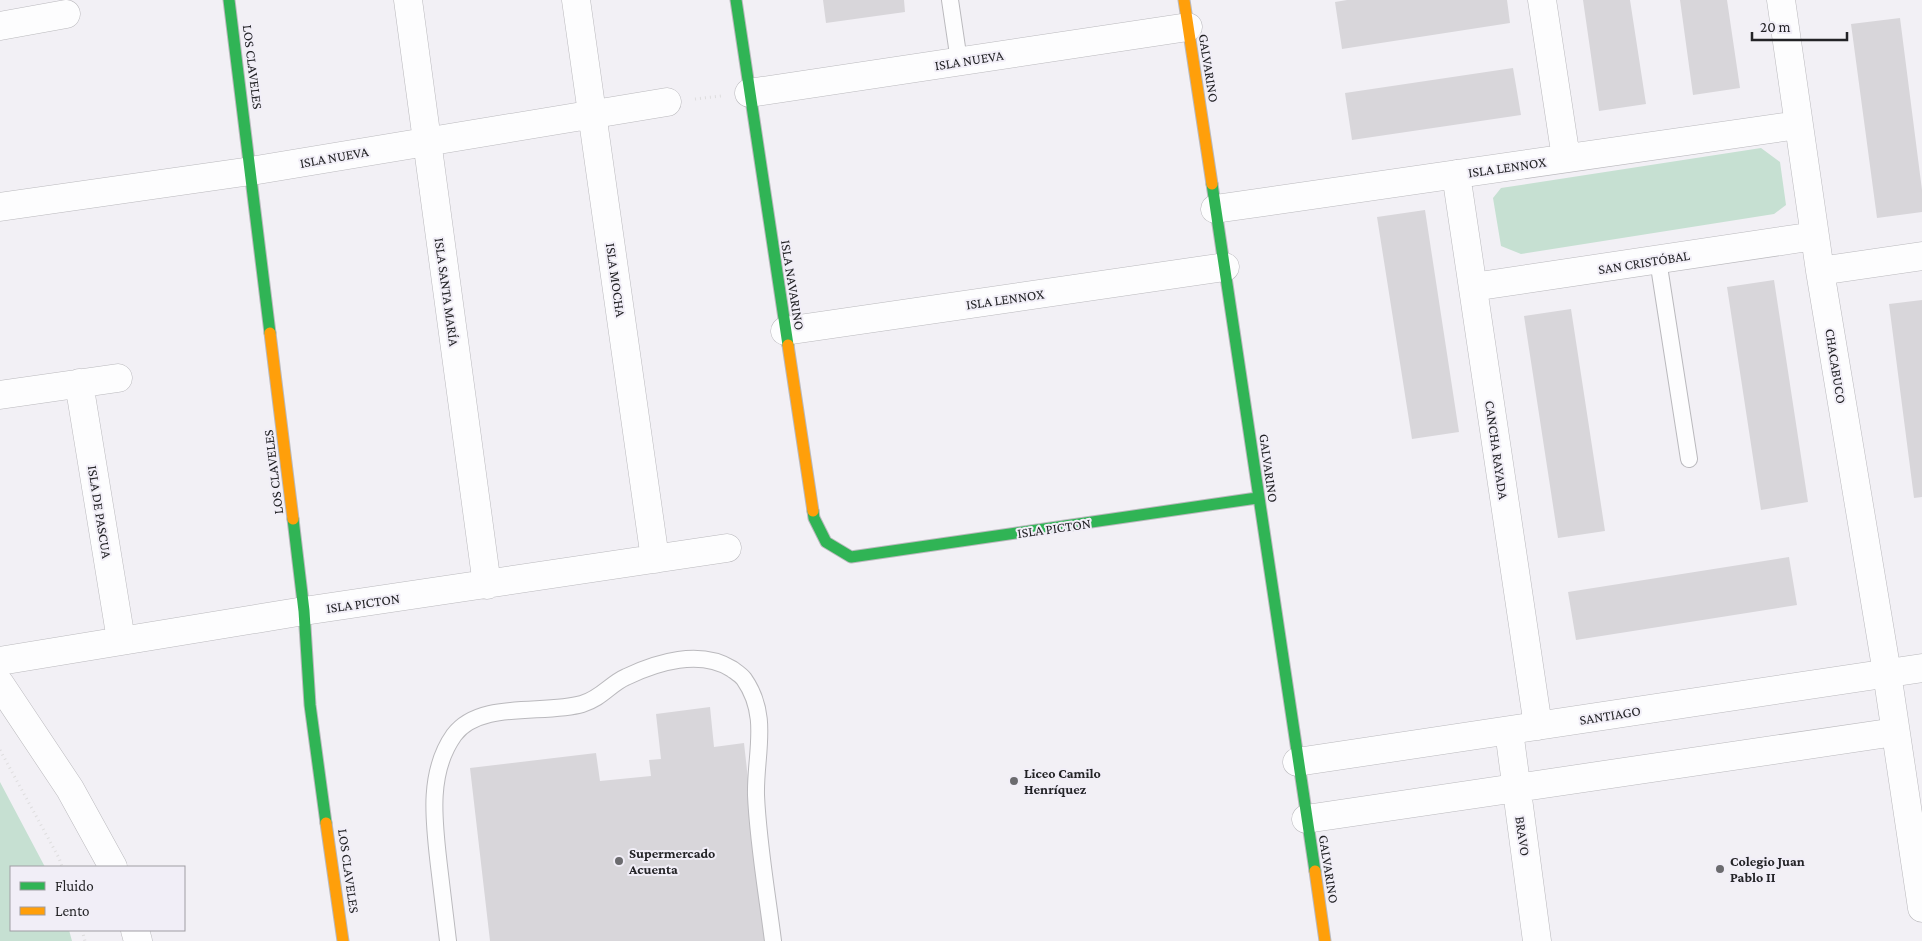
<svg xmlns="http://www.w3.org/2000/svg" width="1922" height="941" font-family="'Crimson Pro',serif">
<style>
.green{fill:#c6e0d2}
.building{fill:#d8d6da}
.lines{fill:none;stroke-linecap:round;stroke-linejoin:round}
.lane-casing{stroke:#bab9bd;stroke-width:18}
.street-casing{stroke:#bab9bd;stroke-width:29}
.fast-casing{stroke:#bab9bd;stroke-width:13}
.slow-casing{stroke:#bab9bd;stroke-width:13}
.path{stroke:#deddde;stroke-width:3;stroke-dasharray:1 4;stroke-linecap:butt}
.lane{stroke:#fdfdfe;stroke-width:16}
.street{stroke:#fdfdfe;stroke-width:28}
.fast{stroke:#30b455;stroke-width:11}
.slow{stroke:#ff9f0a;stroke-width:11}
.poi-dot{fill:#6b6b6e;stroke:#f1eef7;stroke-width:2}
.labels{text-anchor:middle;stroke-width:4;stroke-linejoin:round;paint-order:stroke}
.street-label{font-size:14px;fill:#232326;stroke:#f1eef7}
.poi-label{font-size:14px;font-weight:bold;fill:#232326;stroke:#f1eef7;text-anchor:start}
</style>
<rect width="100%" height="100%" fill="#f2f0f5"/>
<!-- green -->
<path class="green" d="M1761,148L1780,162L1786,205L1774,214L1521,254L1501,246L1493,198L1501,188Z
M0,782L45,867H11V930H69L72,941H0Z"/>
<!-- building -->
<path class="building" d="M823,0H904L905,12L826,23Z
M1347,0H1507L1510,23L1342,49L1335,2Z
M1583,0H1630L1646,104L1599,111Z
M1680,0H1727L1740,88L1693,95Z
M1900,18L1922,190V212L1877,218L1851,24Z
M1513,68L1521,115L1352,140L1345,93Z
M1425,210L1459,432L1412,439L1377,217Z
M1774,280L1808,502L1761,510L1727,287Z
M1922,300V497L1914,498L1889,304Z
M1571,309L1605,531L1558,538L1524,316Z
M1789,557L1797,605L1576,640L1568,592Z
M710,707L714,747L744,743L766,941H490L470,768L596,753L600,781L651,776L649,760L661,759L656,714Z"/>
<g class="lines">
<!-- lane casing -->
<g class="lane-casing">
<path id="lane" d="M950,0L959,61
M1658,260L1689,459
M448,941C445,916 442,891 439,866C434,822 427,773 454,735C480,700 545,715 582,704C602,698 610,684 626,677C657,662 700,649 732,669C736,672 741,675 744,679C770,716 755,754 756,795C758,843 767,893 773,941"/>
</g>
<!-- street casing -->
<g class="street-casing">
<path id="street" d="M408,0L487,585
M576,0L655,559
M1542,0L1566,158
M1781,0L1820,271L1887,673L1922,908
M0,26L66,14
M749,93L1188,27
M1456,174L1538,726
M0,207L251,171L667,102
M1215,209L1798,125
M1820,271L1922,256
M1473,287L1815,236
M785,331L1225,267
M79,383L121,640
M0,395L118,378
M0,661L304,611L727,548
M0,684L70,789L113,867
M1509,731L1537,941
M1297,762L1922,668
M1306,819L1895,732
M135,930L138,941"/>
</g>
<!-- fast casing -->
<g class="fast-casing">
<path id="fast" d="M229,0L270,333
M736,0L788,345
M1212,184L1315,871
M813,511L814,518L826,542L851,557L1257,498
M293,519L304,611L310,705L326,823"/>
</g>
<!-- slow casing -->
<g class="slow-casing">
<path id="slow" d="M1184,0L1212,184
M270,333L293,519
M788,345L813,511
M326,823L343,941
M1315,871L1325,941"/>
</g>
<!-- path -->
<path class="path" d="M695,99L721,96
M0,750L59,858L62,867
M82,930L85,941"/>
<!-- lane -->
<use href="#lane" class="lane"/>
<!-- street -->
<use href="#street" class="street"/>
<!-- fast -->
<use href="#fast" class="fast"/>
<!-- slow -->
<use href="#slow" class="slow"/>
</g>
<!-- markers -->
<g class="poi-dot">
<circle cx="1014" cy="781" r="5"/>
<circle cx="619" cy="861" r="5"/>
<circle cx="1720" cy="869" r="5"/>
</g>
<g class="labels">
<!-- street labels -->
<g class="street-label">
<text transform="translate(969 60) rotate(-9)" y="5">ISLA NUEVA</text>
<text transform="translate(253 67) rotate(83)" y="5">LOS CLAVELES</text>
<text transform="translate(1209 68) rotate(81)" y="5">GALVARINO</text>
<text transform="translate(334 157) rotate(-10)" y="5">ISLA NUEVA</text>
<text transform="translate(1507 167) rotate(-8)" y="5">ISLA LENNOX</text>
<text transform="translate(1644 262) rotate(-9)" y="5">SAN CRISTÓBAL</text>
<text transform="translate(616 280) rotate(82)" y="5">ISLA MOCHA</text>
<text transform="translate(793 285) rotate(81)" y="5">ISLA NAVARINO</text>
<text transform="translate(447 292) rotate(82)" y="5">ISLA SANTA MARÍA</text>
<text transform="translate(1005 299) rotate(-8)" y="5">ISLA LENNOX</text>
<text transform="translate(1836 366) rotate(81)" y="5">CHACABUCO</text>
<text transform="translate(1497 450) rotate(82)" y="5">CANCHA RAYADA</text>
<text transform="translate(1269 468) rotate(82)" y="5">GALVARINO</text>
<text transform="translate(273 472) rotate(-97)" y="5">LOS CLAVELES</text>
<text transform="translate(100 512) rotate(81)" y="5">ISLA DE PASCUA</text>
<text transform="translate(1054 528) rotate(-8)" y="5">ISLA PICTON</text>
<text transform="translate(363 603) rotate(-8)" y="5">ISLA PICTON</text>
<text transform="translate(1610 715) rotate(-9)" y="5">SANTIAGO</text>
<text transform="translate(1523 836) rotate(82)" y="5">BRAVO</text>
<text transform="translate(1329 869) rotate(81)" y="5">GALVARINO</text>
<text transform="translate(349 871) rotate(82)" y="5">LOS CLAVELES</text>
</g>
<!-- poi labels -->
<g class="poi-label">
<text x="1024" y="778">Liceo Camilo<tspan x="1024" dy="16">Henríquez</tspan></text>
<text x="629" y="858">Supermercado<tspan x="629" dy="16">Acuenta</tspan></text>
<text x="1730" y="866">Colegio Juan<tspan x="1730" dy="16">Pablo II</tspan></text>
</g>
</g>
<!-- legend -->
<rect x="10" y="866" width="175" height="65" fill="#f1eef7" stroke="#9f9da3"/>
<rect x="20" y="882" width="25" height="8" fill="#30b455" stroke="#9f9da3"/>
<text x="55" y="891" font-size="15" fill="#232326">Fluido</text>
<rect x="20" y="907" width="25" height="8" fill="#ff9f0a" stroke="#9f9da3"/>
<text x="55" y="916" font-size="15" fill="#232326">Lento</text>
<!-- scale -->
<path d="M1752 32v8h95v-8" fill="none" stroke="#232326" stroke-width="2.5"/>
<text x="1760" y="32" font-size="15" fill="#232326" stroke="#f1eef7" stroke-width="4" paint-order="stroke">20 m</text>
</svg>
